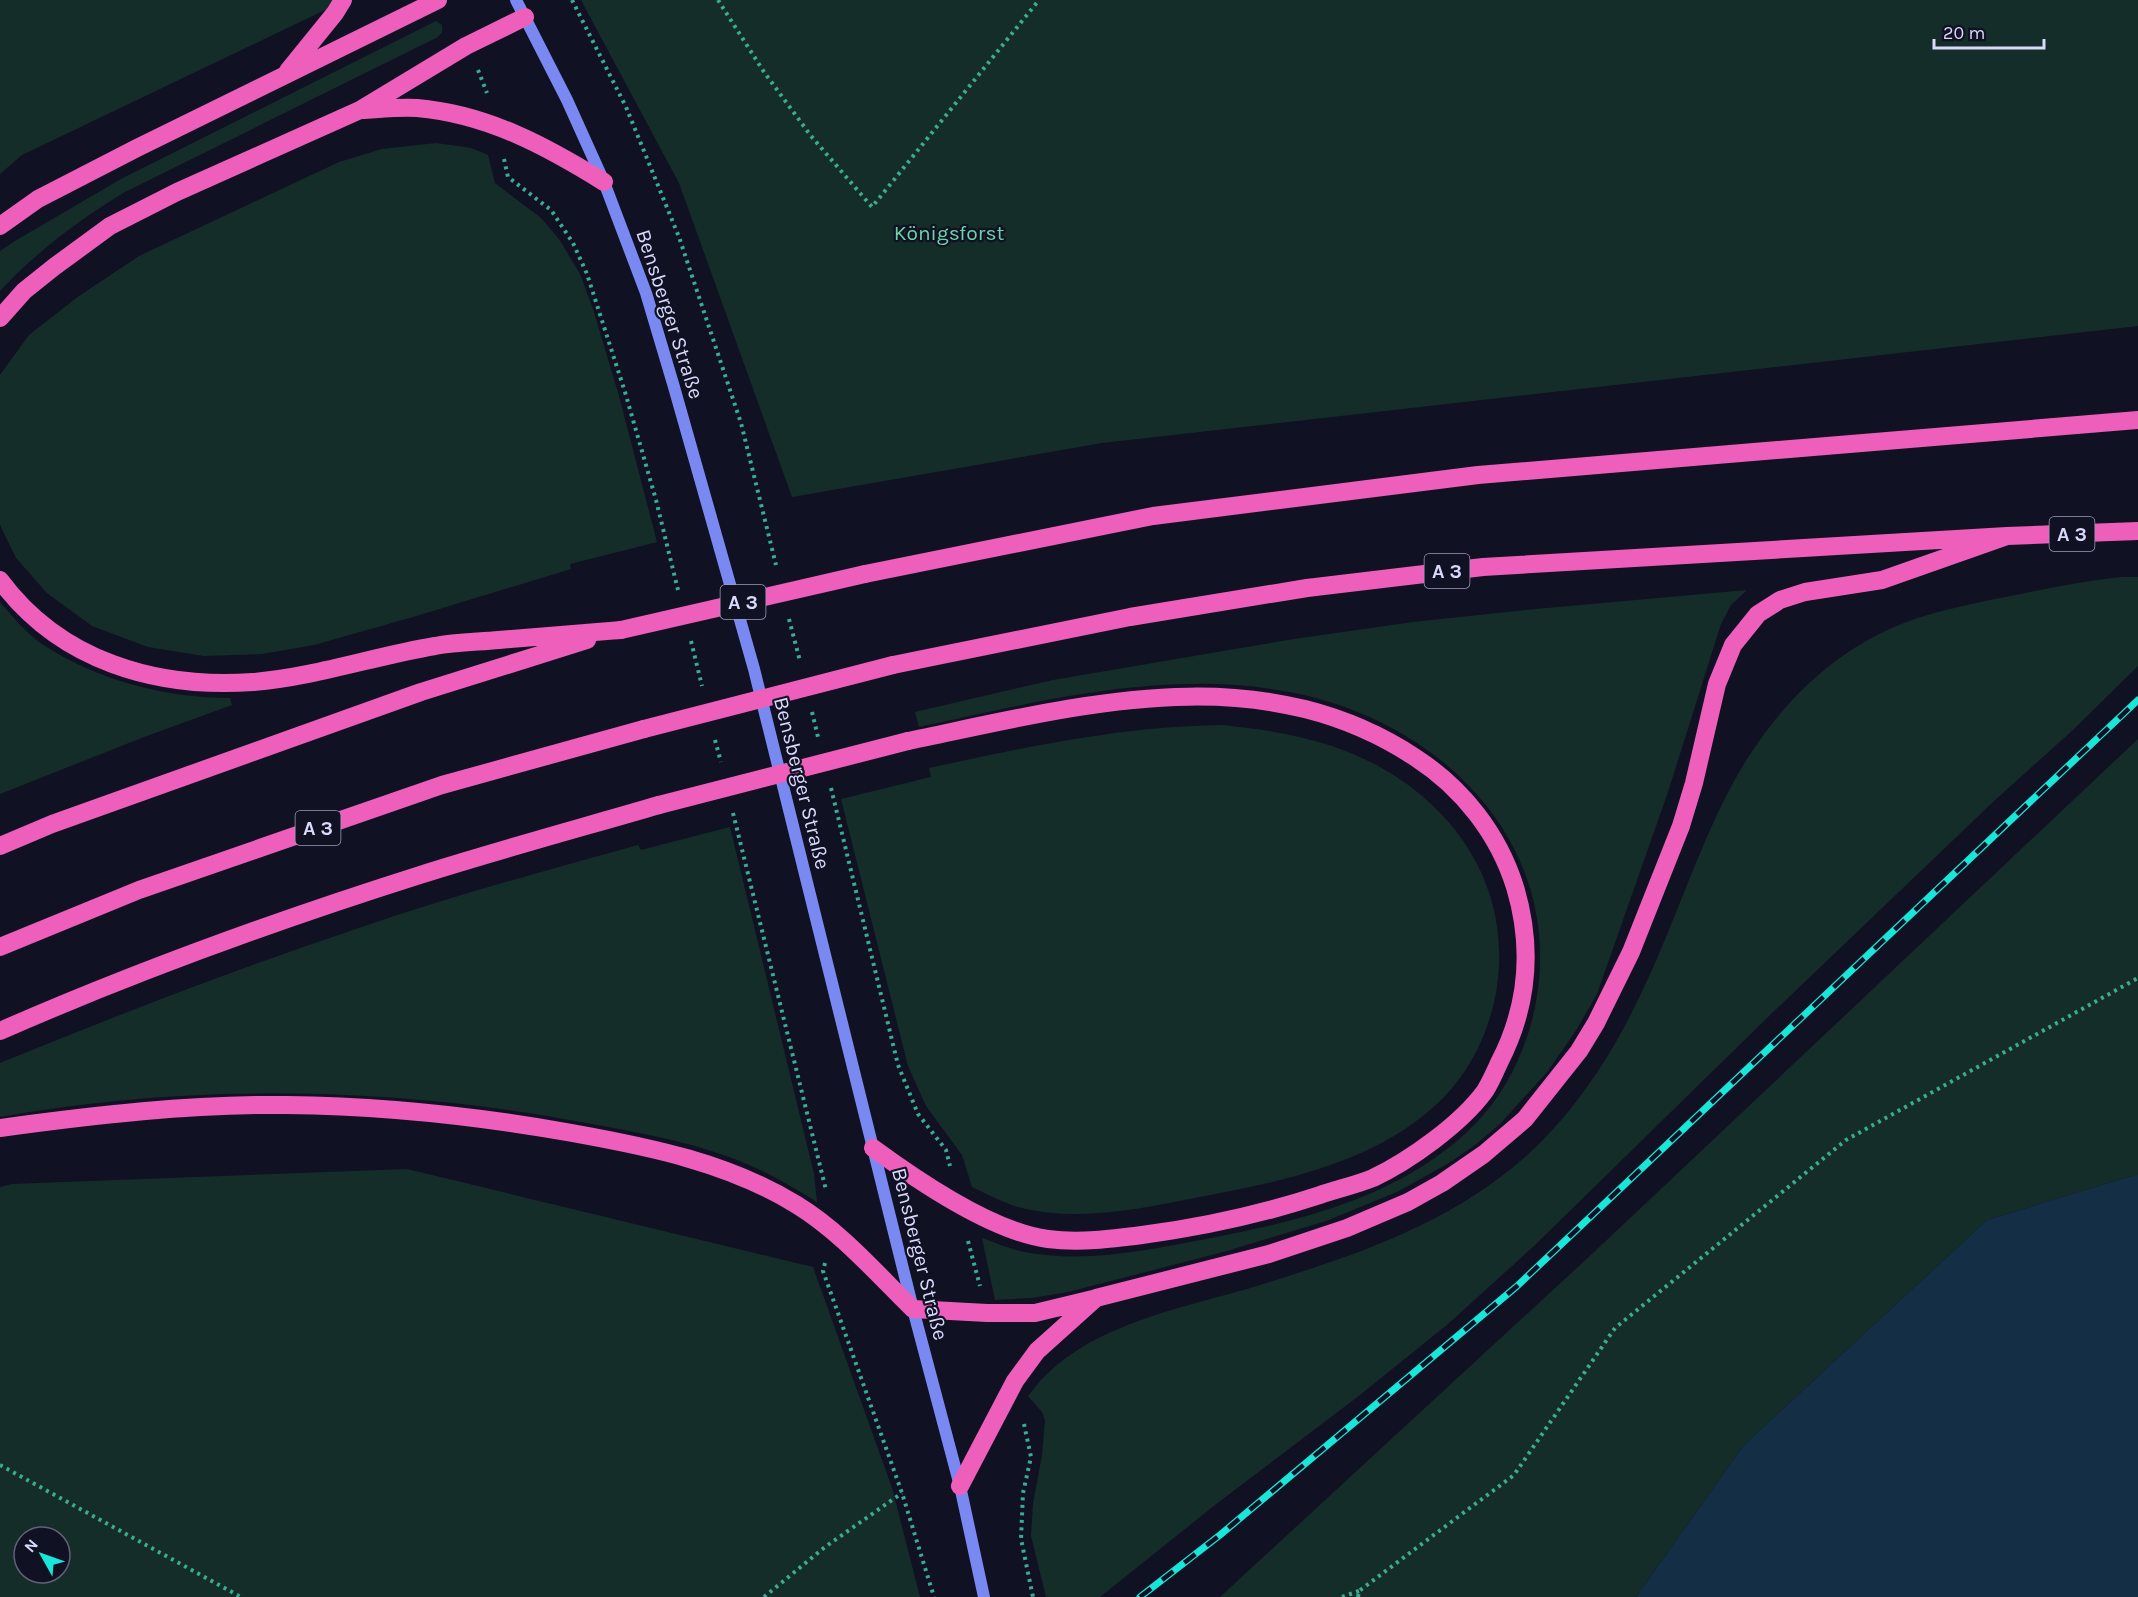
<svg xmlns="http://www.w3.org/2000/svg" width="2138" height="1597" font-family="Karla,sans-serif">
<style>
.green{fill:#152d28;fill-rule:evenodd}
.water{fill:#132e45}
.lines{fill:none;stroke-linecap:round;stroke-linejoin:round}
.path{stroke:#3cab92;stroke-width:4;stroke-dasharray:3 4.5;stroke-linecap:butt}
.secondary{stroke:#7989f1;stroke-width:12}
.motorway{stroke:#ee5fbb;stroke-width:18}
.rail-casing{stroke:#18e6d9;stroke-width:7}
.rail{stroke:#111124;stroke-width:4.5;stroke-dasharray:14;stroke-linecap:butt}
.motorway-bridge{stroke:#ee5fbb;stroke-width:18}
.labels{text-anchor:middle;stroke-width:4.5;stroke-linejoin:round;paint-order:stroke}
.shield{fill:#111124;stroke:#9c9dba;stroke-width:1.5}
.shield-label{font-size:20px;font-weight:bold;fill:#d8d9fb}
.park-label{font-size:21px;fill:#6bd4a8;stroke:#111124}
.street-label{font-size:21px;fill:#d8d9fb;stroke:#111124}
</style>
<rect width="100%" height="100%" fill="#111124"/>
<!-- green -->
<path class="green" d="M0,0H346L22,155L0,174Z
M581,0H2138V326L1102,443L792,497L679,183Z
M436,21L442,25V32L438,37L125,192C79,220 37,251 0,291V251L15,241L121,179Z
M436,143L471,148L488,155L495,183L541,218L559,239L580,274L593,309L619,396L657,542L570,564L571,569L413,617L314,645L262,654L204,656L148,647L92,626L47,593L16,558L0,525V375L29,335L79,296L139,256L339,162L382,149Z
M2122,577H2138V666L2074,729L1994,801L1768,1017L1535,1245L1448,1324L1360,1395L1215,1505L1100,1597H1046L1031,1536L1033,1504L1042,1455L1045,1420L1042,1412L1028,1396C1034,1389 1040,1380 1047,1374C1098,1324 1181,1308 1247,1289C1351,1257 1458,1223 1538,1145C1605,1078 1641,1000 1675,915C1697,861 1718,804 1749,756C1789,694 1844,643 1915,619C1942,610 1971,604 2000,598C2040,590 2081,581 2122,577Z
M1747,590L1731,605L1721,624L1668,792L1597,994L1577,1029L1548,1071L1501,1123L1475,1145L1449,1163L1397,1192L1326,1221L1227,1251L1068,1292L1032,1298L995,1300L982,1238C996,1243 1010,1249 1024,1252C1087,1264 1154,1249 1216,1237C1309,1219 1409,1193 1477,1122C1511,1086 1532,1037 1538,989C1557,841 1444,729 1308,696C1179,665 1045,700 919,727L915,712L1053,680L1294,639L1413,622L1536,609Z
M0,602C13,617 26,633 42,644C96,680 166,698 230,698L232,705L144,737L0,794Z
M1223,725C1260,729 1296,734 1332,746C1428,778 1504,859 1499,965C1497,1014 1477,1064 1442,1099C1378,1163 1280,1182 1194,1198C1139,1209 1082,1221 1026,1209C1007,1205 989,1195 972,1187L962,1155L926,1106L908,1066L841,799L931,777L929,768C1026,747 1123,726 1223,725Z
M2138,739V1174L1987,1220L1744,1445L1636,1597H1220L1592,1254Z
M730,827L814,1174L817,1202C795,1189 773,1175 749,1165C699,1143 645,1134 592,1124C401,1087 191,1082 0,1117V1063C118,1015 236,969 356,929C449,897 544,871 638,845L641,850Z
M407,1169L813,1267L892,1488L920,1597H0V1187L12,1184ZM24,1537H60V1573H24Z"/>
<!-- water -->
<path class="water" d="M2138,1174V1597H1636L1744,1445L1987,1220Z"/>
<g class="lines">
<!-- path -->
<path class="path" d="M572,0L626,107L679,237L741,423L776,565
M718,0L764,72L811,136L872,207L1039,0
M478,70L487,93
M504,159L508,177L551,210L573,243L587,274L625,392L656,500L678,590
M789,619L800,661
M691,641L702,686
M812,712L818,737
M715,740L721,762
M831,788L898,1065L918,1114L946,1150L950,1166
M733,813L826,1190
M968,1241L980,1286
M825,1263L823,1271L902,1493L934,1597
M1024,1424L1031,1457L1023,1493L1021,1539L1033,1597
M0,1465L241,1597
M764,1597L825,1547L902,1493
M1342,1597L1359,1591
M1358,1597L1359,1591L1514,1475L1615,1328L1846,1140L2138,978"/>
<!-- secondary -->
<path class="secondary" d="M516,0L567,100L604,182L646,293L674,387L754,669L913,1309L960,1486L984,1597"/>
<!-- motorway -->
<path class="motorway" d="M288,71L335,13L343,0
M362,110C380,109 399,107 417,108C487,114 546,146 604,182
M0,226L38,199L137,148L438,0
M0,318L24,291L54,267L110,226L177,192L360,110L466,46L525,17
M865,574L1153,516L1478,475L2138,420
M0,580C60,661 156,689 253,682C315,677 375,656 435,646C456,642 478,642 499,640C539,637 580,633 621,630
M893,665L1130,617L1307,588L1483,567L2007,536L2138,531
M0,846L52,824L421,692L587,640
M0,947L139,890L442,785L644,729
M0,1031C137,971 278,920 420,875C499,850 580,828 659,805
M0,1128C95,1115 190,1104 286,1105C382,1106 477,1116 572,1133C650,1147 729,1163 797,1205C841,1232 877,1274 913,1309L987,1313H1035L1093,1299
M873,1148C918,1181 993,1232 1048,1239C1079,1243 1111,1239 1142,1235C1203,1227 1262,1214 1320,1195C1337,1189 1356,1185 1373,1178C1409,1161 1461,1124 1485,1091C1490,1083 1495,1072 1499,1063C1528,1007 1533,947 1515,887C1498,833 1462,788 1416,758C1259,654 1077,706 908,741
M960,1486L1015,1381L1037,1351L1096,1298L1269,1254L1347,1228L1408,1202L1442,1183L1484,1154L1525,1119L1579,1051L1596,1023L1631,952L1681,826L1694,783L1717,684L1733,645L1758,614L1780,600L1805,592L1882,580L2007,536"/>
<!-- rail casing -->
<g class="rail-casing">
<path id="rail" d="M1140,1597L1220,1535L1516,1287L2138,700"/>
</g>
<!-- rail -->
<use href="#rail" class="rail"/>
<!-- motorway-bridge -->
<path class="motorway-bridge" d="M621,630L865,574
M644,729L893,665
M659,805L908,741"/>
</g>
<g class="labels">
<!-- shield labels -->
<g class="shield">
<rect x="2049.5" y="517" width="45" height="34" rx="4.5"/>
<rect x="1424.5" y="554" width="45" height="34" rx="4.5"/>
<rect x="720.5" y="585" width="45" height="34" rx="4.5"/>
<rect x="295.5" y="811" width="45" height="34" rx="4.5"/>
</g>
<g class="shield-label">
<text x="2072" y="541">A 3</text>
<text x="1447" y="578">A 3</text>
<text x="743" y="609">A 3</text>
<text x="318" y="835">A 3</text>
</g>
<!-- park labels -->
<g class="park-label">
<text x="949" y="240">Königsforst</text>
</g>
<!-- street labels -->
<g class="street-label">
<text transform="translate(670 314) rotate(72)" y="7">Bensberger Straße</text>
<text transform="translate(802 783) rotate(76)" y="7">Bensberger Straße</text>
<text transform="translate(920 1254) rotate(76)" y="7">Bensberger Straße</text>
</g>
</g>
<!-- north arrow -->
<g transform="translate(42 1555) rotate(310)"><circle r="28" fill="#111124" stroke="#61617a" stroke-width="1.5"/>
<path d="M0-4.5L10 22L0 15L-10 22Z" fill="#18e6d9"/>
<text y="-9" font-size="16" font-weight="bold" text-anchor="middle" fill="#d8d9fb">N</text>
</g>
<!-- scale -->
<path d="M1934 39v9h110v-9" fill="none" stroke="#d8d9fb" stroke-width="3"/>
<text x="1943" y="39" font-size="18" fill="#d8d9fb" stroke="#111124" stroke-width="4.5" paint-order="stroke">20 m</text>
</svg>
